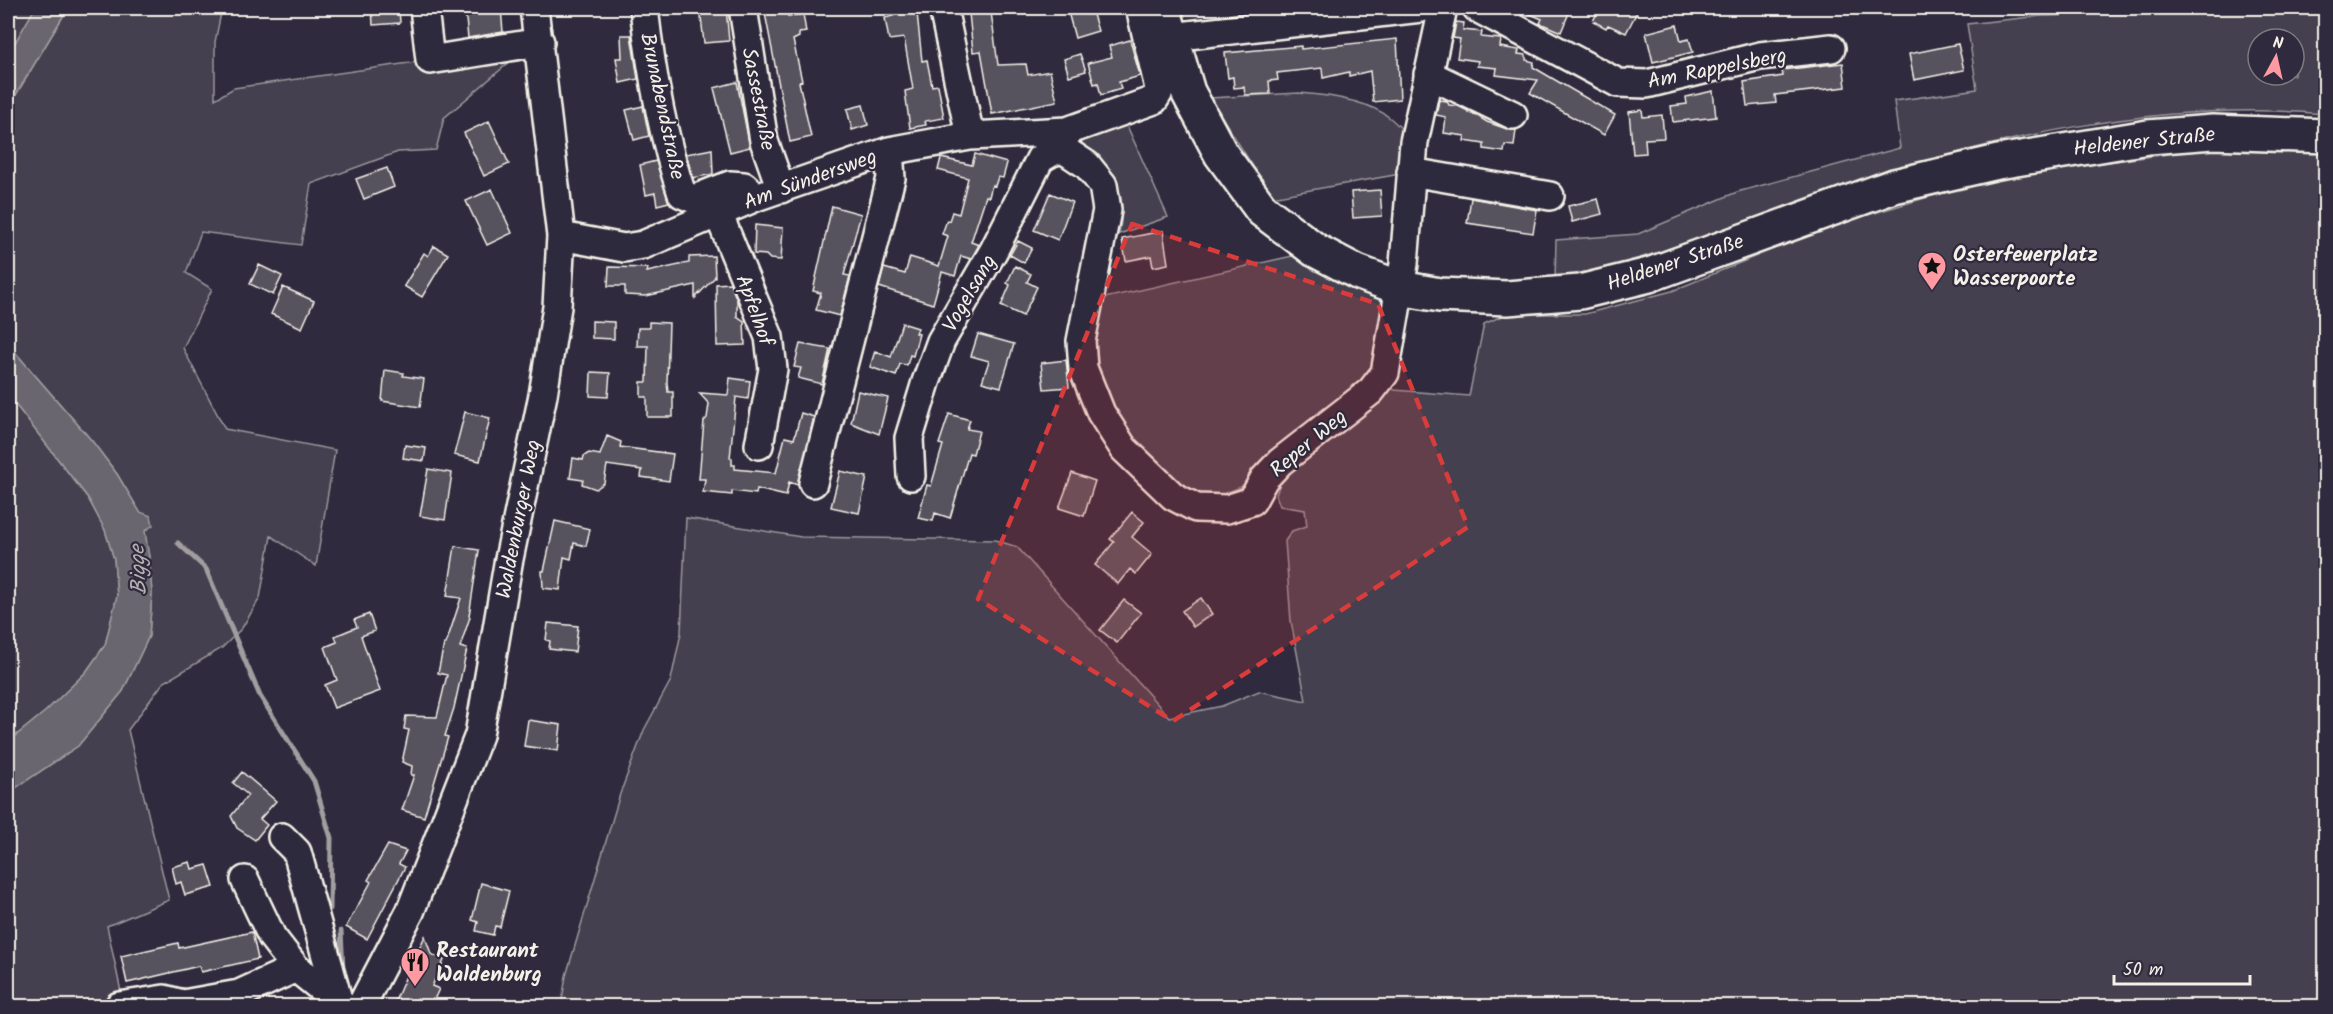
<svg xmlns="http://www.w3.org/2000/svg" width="2333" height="1014" font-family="Kalam,sans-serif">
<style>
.green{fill:#454050;stroke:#9c989c;stroke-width:1.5;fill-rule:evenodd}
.water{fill:#6a6670;stroke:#a19ea0;stroke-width:1.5}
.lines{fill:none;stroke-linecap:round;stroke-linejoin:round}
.stream{stroke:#a19ea0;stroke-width:5}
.building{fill:#56525f;stroke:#f4f1e8;stroke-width:1.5}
.minor-casing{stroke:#f4f1e8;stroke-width:32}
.major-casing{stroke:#f4f1e8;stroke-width:38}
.minor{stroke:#2f2a3d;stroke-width:27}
.major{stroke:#2f2a3d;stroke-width:33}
.marked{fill:#d93c3b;fill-opacity:0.2;stroke:#d93c3b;stroke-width:4.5;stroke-dasharray:12 8;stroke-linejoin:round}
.labels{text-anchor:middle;stroke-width:4.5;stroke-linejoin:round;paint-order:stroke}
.street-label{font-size:21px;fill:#f4f1e8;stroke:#2f2a3d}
.poi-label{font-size:21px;font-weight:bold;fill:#f4f1e8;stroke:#2f2a3d;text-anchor:start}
.water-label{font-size:22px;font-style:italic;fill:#b6b2b2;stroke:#2f2a3d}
</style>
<rect width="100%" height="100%" fill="#2f2a3d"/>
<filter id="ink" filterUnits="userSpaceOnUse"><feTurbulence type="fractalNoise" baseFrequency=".0167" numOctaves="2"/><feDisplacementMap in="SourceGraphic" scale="12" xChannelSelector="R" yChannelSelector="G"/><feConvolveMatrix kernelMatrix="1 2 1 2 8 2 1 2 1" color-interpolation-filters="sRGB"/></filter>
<g filter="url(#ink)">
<!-- green -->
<path class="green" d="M8,8H35L8,55Z
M68,8H222L215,42V99L234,88L430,60L513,59L444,118L436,150L398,152L311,184L301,245L201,232L186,273L212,289L183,348L225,429L335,450L316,566L271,536L260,598L242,628L222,648L163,683L128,730L169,900L107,926L124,1006H183H8V793L78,746L123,691L149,636L152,593L149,557L140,513L117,474L92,441L8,344V108Z
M2176,8H2325V114C2161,99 1995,137 1840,187C1745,218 1654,261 1555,280L1556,240L1638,234L1737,192L1900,148L1894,101L1977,89L1967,24L2041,16L2165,12ZM2258,39H2294V75H2258Z
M1299,93C1327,95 1368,100 1390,118C1399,125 1406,134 1414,142L1411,172L1272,197L1210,98Z
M1124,119L1168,217L1119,234C1128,188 1116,177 1079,152L1083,134Z
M2236,145L2325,151V1006H561L566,976L620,794L644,730L671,680L681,633L686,518L801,537L995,540L1017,547L1169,717L1222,706L1259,691L1306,701L1291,621L1285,541L1292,531L1307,526L1305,510L1280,506L1276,495L1283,475L1262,465L1241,487L1215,497L1186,492L1156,466L1117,415L1092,364L1100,299L1297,255L1342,284L1391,302L1377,362L1394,390L1469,396L1484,324L1506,314H1585L1672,291L1824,228L1935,195L2017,174Z
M8,395L88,498L105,530L114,559L117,596L105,645L86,672L46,711L8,742Z"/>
<!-- water -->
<path class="water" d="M35,8H68L8,108V55Z
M8,344L92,441L117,474L140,512L151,516L153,525L145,531L149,557L152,593L149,636L123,691L78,746L8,793V742L46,711L86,672L105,645L117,596L114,559L105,530L88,498L8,395Z"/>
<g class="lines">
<!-- stream -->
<path class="stream" d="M178,543L206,569L260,696L314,781L331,838L330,909
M341,931L343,970"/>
</g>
<!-- building -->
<path class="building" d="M372,8H399L400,23L373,25Z
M501,8L503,32L468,38L465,10Z
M700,8H726L729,41L704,43Z
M764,8H787L788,17L803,14L806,32L799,33V37L793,40L802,81L799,82L811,137L790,142Z
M892,8H912L913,14L917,13L922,61L927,60L932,86L938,85L944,118L925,121L926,125L910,128L905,91L913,89L904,38L889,40L885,18L893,16Z
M1067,8H1091L1098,31L1075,38Z
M1516,8H1571L1561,32L1540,23L1542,19Z
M1600,8H1639L1626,33L1608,25L1606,28L1593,21Z
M991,12L998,65L1026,64L1028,75L1050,71L1057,101L992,114L981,51L973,52L969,13Z
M1456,22L1464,23L1463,30L1482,32L1481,37L1501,39L1500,47L1519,50L1518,54L1526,55V60L1534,62L1533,67L1615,115L1604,135L1530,93L1538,80L1496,75L1497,68L1477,66L1478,61L1457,58L1460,39L1453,38Z
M1677,25L1681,41L1689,39L1693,52L1653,62L1646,33Z
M621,35H631L638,79L620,83L616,58H622Z
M1397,39L1400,99L1373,102L1370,71L1349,76V72L1323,78L1322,68L1277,73L1278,80L1269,81L1270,94L1245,95L1244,87L1234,88L1233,77L1228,78L1225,53L1301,46V49Z
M1130,40L1140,76L1119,82L1121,89L1101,95L1098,83L1094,84L1088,63L1112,57L1109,46Z
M1958,44L1964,70L1914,80L1909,54Z
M1080,54L1086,71L1069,76L1064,59Z
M1843,63L1846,87L1775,95L1776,103L1747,106L1744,82L1783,76L1782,70Z
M737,82L750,147L730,152L714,88Z
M1713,91L1716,117L1673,122L1671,106L1687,104L1686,97Z
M1439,100L1447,101L1449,105L1458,106L1468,111V113L1476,115L1487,122L1507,129L1516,130L1514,146L1505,145L1504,152L1484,149V144L1464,141L1465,136L1444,133L1446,117L1436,115Z
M863,105L868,125L852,130L847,109Z
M643,106L649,136L634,140L626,110Z
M1642,110L1643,117L1662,115L1664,138L1645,139L1646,153L1633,154L1629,112Z
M489,121L509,164L484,176L464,133Z
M712,149L713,174L693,178L686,154Z
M975,154L1007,163L1003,178L998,177L995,186L992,185L989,197L986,196L971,242L979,245L971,259L961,256L955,276L942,272L933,304L879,287L884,268L905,274L910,257L939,266L948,236L942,234L947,220L949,221L952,212L959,214L968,178L938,170L941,158L972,165Z
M656,161L669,202L657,205L655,193L646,195L640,165Z
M387,168L394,187L364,199L356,179Z
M492,189L512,233L487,245L466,201Z
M1380,190L1382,216L1353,218L1351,192Z
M1050,193L1072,202L1058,240L1034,230Z
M1471,198L1537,210L1533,233L1467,223Z
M1598,199L1602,214L1572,222L1568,206Z
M832,206L861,214L844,275L850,276L840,316L816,310L821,293L813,291Z
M755,225L783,228L781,260L770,259L766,255L754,254Z
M1163,231L1168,264L1153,267L1151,256L1126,261L1122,239Z
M1018,241L1032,248L1024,263L1010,255Z
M434,246L448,254L422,297L404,286L424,253L428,256Z
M714,256L715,277L695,298V285L646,296L625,295V286H608L609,267L648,268L647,272L689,263V257Z
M259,265L282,276L273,295L250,284Z
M1015,266L1031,274L1027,282L1037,287L1023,316L1001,306L1010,285L1007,283Z
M730,283L737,300V316L744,321L745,345L717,346L716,284Z
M283,287L314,301L302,328L271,314Z
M592,321L614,322V339L592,338Z
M649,322L669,323L667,382L668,392H673V417H647V397H641V382H647L648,346H637L638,328H649Z
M902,323L918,328L916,333L919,334L913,356L910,355L907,365L900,364L896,376L870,367L875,351L891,357Z
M978,334L1014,344L1001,387L982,382L989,361L971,356Z
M800,344L830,349L822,384L798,378L801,368L794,367Z
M1066,360L1069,387L1044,389L1041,363Z
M385,370L404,373L403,376L424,379L420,407L382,401Z
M591,372L610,373L608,397L590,396Z
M730,378L750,381L748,399L736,397L730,458H732V465H735V469L776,473L785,437L794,439L801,413L814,417L798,485L789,482L786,496L757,489L756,494L732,491V495L703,492L705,479H699L704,421L707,418L709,404L699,393L728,395Z
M858,391L888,398L879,434L851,423Z
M465,412L490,418L480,461L454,455Z
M949,414L970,420L967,429L979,431L973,454L969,453L950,518L935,513L933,521L918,518L927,485L931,486L943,445L939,444Z
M607,436L621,442L620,447L673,454L669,481L641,477L642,470L607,465L604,483L596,489L582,484L583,480L570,478L573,458L583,460L584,456L589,453L600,455Z
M405,445L426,448L424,461L403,458Z
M428,469L452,473L445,520L420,516Z
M840,471L867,477L859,513L831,507Z
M1072,473L1095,481L1084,516L1059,508Z
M1132,512L1144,522L1132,537L1152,554L1136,574L1130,569L1118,584L1095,565L1114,542L1110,539Z
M555,521L590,529L586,546L574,543L571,559L564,557L560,590L543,588L542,571H544Z
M455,546L479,550L469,616L470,617L460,647L467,649L454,708L445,736L448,737L424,817L402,810L414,775H411L412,766L402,762L409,730L404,729L406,716L437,717L447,675L438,673L444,644H446L461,598L447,596Z
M1201,598L1212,614L1193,627L1182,611Z
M1124,600L1141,613L1117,643L1100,630Z
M369,614L375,631L361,636L380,691L334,708L325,685L337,680L325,647L337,642L335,636L357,627L354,620Z
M548,623L578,626L575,652L549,649L550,641L546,640Z
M528,720L561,725L558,751L524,746Z
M242,772L276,801L260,819L267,825L255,840L237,828L231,816L248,795L233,783Z
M388,845L406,851L399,864L405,867L367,939L346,927L371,882L368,880Z
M190,862L192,869L207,865L214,887L185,895L181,882L176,884L172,867Z
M481,883L509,891L500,927L495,926L493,935L476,931L478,922L472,920Z
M252,932L258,959L201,972L199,966L127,983L121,956L178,943L179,948Z
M425,936L431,954L444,960L432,986L439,989L431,1006H393L406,976L413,952L418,951Z"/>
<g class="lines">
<!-- minor casing -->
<g class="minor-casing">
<path id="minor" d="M424,8L430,60L540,42
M644,8C651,70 662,135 682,194L694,199L730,185L744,186L756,197
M743,8L764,141L781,189
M943,8L970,136
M1477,8L1618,83L1647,84L1760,56L1831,48
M1171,37L1421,8
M1428,74L1513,115
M1063,149L1087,165L1103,185L1107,210L1081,341L1083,368L1101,413L1124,449L1173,496L1196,508L1227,509L1252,501L1264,479L1280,462L1371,391L1385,373L1404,264L1414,142L1443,8
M1411,172L1550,196
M718,213L769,337L773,369L759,445
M561,236L624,248L643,245L756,197L889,151L970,136L1067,131L1154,100L1159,92L1158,84L1140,8
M911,476L909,438L926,382L941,341L994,250L1040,159L1052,152L1063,149L1066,132
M813,483L891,178L889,151
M282,837L297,852L339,1003
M245,880L272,937L296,968L343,1006
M119,1006L164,999L183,1004L239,994L296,968
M361,1006L410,912L479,735L508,564L543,395L557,307L561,236L534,8"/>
</g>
<!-- major casing -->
<g class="major-casing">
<path id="major" d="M1163,8L1188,92L1221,154L1262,210L1315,250L1357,272L1400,288L1440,295L1507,298L1580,292L1649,275L1894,186L1998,162L2148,137L2213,132L2326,136"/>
</g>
<!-- minor -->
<use href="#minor" class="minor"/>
<!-- major -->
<use href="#major" class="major"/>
</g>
</g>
<!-- marked area -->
<path class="marked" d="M1132,224L1378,304L1468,527L1173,721L978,599Z"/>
<!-- icons -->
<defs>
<g id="sight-pin" transform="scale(1.5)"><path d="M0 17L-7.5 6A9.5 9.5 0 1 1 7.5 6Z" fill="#ff9aa2" stroke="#2f2a3d"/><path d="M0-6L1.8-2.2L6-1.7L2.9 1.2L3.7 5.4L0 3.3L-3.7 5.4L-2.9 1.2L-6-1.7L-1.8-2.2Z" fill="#111"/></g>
<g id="restaurant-pin" transform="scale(1.5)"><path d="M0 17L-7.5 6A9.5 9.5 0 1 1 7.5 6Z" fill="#ff9aa2" stroke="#2f2a3d"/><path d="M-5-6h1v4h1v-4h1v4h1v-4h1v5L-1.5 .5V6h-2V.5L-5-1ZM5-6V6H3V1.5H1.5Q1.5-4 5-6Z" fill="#111"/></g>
</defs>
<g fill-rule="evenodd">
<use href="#sight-pin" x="1932" y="266"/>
<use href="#restaurant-pin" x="415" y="962"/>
</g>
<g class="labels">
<!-- street labels -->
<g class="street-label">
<text transform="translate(1717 68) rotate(-11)" y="7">Am Rappelsberg</text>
<text transform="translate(759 99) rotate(79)" y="7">Sassestraße</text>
<text transform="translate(663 106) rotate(78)" y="7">Brunabendstraße</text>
<text transform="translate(2144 141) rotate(-6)" y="7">Heldener Straße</text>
<text transform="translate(810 179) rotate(-20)" y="7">Am Sündersweg</text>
<text transform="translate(1675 262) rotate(-18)" y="7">Heldener Straße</text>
<text transform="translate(969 293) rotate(-60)" y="7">Vogelsang</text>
<text transform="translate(755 310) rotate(70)" y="7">Apfelhof</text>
<text transform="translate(1308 443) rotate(-40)" y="7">Reper Weg</text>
<text transform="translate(518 519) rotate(-79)" y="7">Waldenburger Weg</text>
</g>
<!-- poi labels -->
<g class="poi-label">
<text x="1953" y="261">Osterfeuerplatz<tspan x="1953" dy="24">Wasserpoorte</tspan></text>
<text x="436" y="957">Restaurant<tspan x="436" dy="24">Waldenburg</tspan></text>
</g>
<!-- water labels -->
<g class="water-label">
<text transform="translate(137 570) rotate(-93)" y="8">Bigge</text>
</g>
</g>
<!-- margin -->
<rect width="2333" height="1014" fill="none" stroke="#2f2a3d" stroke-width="30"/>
<rect x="15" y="15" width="2303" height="984" fill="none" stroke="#f4f1e8" stroke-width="2" filter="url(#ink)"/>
<!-- north arrow -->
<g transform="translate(2276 57) rotate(8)"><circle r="28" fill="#2f2a3d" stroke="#7e7a81" stroke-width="1.5"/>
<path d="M0-4.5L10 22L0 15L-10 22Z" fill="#ff9aa2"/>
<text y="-9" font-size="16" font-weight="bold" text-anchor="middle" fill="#f4f1e8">N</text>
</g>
<!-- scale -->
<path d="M2114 975v9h136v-9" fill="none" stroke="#f4f1e8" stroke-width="3"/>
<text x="2123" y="975" font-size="18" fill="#f4f1e8" stroke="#2f2a3d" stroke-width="4.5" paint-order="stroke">50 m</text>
</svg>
